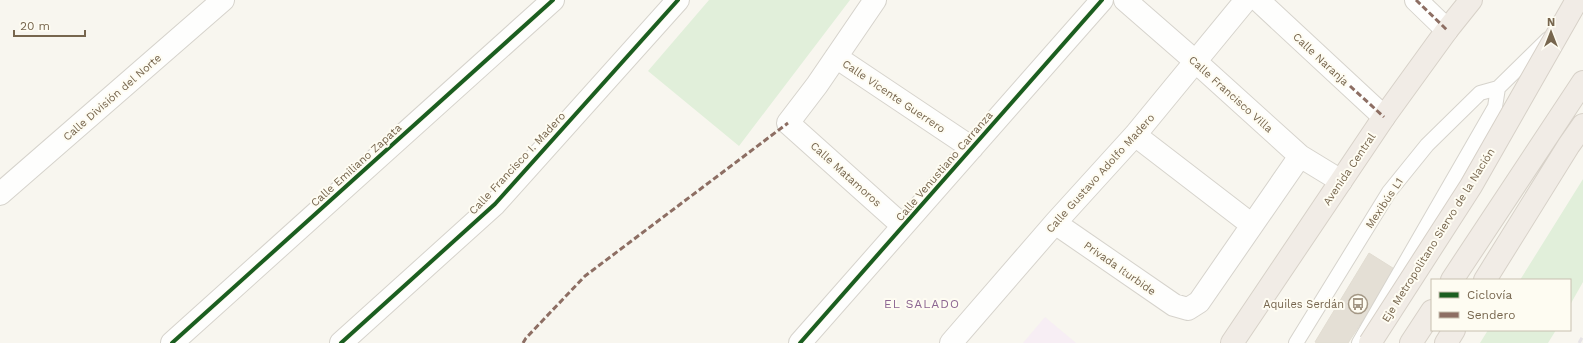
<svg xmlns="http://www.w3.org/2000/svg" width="1583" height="343" font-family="'Work Sans',sans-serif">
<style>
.education{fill:#f7eef4}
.green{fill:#e1efda}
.building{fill:#e4dfd5;stroke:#e1dcd1}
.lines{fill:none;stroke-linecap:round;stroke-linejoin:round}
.lane-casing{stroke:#d6d3cc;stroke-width:16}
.street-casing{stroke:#d6d3cc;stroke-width:24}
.highway-casing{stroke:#d7d1c8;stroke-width:24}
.lane{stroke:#fefefd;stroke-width:14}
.street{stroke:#fefefd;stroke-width:22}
.highway{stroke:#f1ece6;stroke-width:22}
.rail{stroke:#e6e3e6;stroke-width:3;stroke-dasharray:6 4;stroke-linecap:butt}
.highway-bridge-casing{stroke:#d7d1c8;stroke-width:24;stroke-linecap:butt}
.highway-bridge{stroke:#f1ece6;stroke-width:22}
.quiet{stroke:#8d6e63;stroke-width:3;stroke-dasharray:6 3;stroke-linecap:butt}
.cycleway-casing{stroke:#fefcf2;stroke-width:6}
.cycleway{stroke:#1b5e20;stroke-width:4}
.labels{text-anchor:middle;stroke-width:4;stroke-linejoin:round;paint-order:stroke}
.street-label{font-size:11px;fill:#77664e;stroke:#fefcf2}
.poi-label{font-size:11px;fill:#77664e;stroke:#fefcf2;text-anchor:end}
.neighbourhood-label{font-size:12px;letter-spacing:1px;fill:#8d6692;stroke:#fefcf2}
</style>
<rect width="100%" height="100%" fill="#f8f6ef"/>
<!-- education -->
<path class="education" d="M1045,317L1076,343H1023Z"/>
<!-- green -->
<path class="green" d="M709,0H850L739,146L648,71Z
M1583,179V282L1570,305V280H1520Z
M1488,330H1556L1548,343H1480Z"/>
<!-- building -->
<path class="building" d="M1369,253L1396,270L1348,343H1317L1315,342Z"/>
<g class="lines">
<!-- lane casing -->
<g class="lane-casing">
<path id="lane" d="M1296,343L1389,192L1427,145L1480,93L1498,88L1548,39
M1359,343L1495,107L1498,88"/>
</g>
<!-- street casing -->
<g class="street-casing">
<path id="street" d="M875,0L817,85L788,123L903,226
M1125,0L1195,61L1300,156L1341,181
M1258,0L1384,117
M1416,0L1447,30
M836,57L972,148
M1135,135L1252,225
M0,194L223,0
M1055,223L1174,305L1188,309L1199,302L1300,156
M172,343L553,0
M341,343L495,204L678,0
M800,343L1102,0
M951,343L1055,223L1135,135L1246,0"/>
</g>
<!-- highway casing -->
<g class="highway-casing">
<path id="highway" d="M1452,280L1583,82
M1485,280L1569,145L1583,125
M1232,343L1384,117L1447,30L1471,0
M1411,343L1432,311
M1446,343L1454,330"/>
</g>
<!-- lane -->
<use href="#lane" class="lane"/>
<!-- street -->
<use href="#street" class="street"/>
<!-- highway -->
<use href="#highway" class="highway"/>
<!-- rail -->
<path class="rail" d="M1579,343L1583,336"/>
<!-- highway-bridge casing -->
<g class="highway-bridge-casing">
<path id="highway-bridge" d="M1370,343L1471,186L1577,0"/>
</g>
<!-- highway-bridge -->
<use href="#highway-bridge" class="highway-bridge"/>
<!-- quiet -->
<path class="quiet" d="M1416,0L1447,30
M1350,86L1384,117
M523,343L526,338L585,276L788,123"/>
<!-- cycleway casing -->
<g class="cycleway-casing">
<path id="cycleway" d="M172,343L553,0
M341,343L495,204L678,0
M800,343L1102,0"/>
</g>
<!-- cycleway -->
<use href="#cycleway" class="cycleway"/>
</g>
<!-- icons -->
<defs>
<g id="bus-ring" transform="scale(1)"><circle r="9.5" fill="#fefcf2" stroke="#a49886" stroke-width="1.5"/><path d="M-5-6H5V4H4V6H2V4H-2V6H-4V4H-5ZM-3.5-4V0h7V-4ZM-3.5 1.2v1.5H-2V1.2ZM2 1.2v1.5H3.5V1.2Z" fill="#a49886"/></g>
</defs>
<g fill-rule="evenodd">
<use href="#bus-ring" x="1358" y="304"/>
</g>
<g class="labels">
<!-- street labels -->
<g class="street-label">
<text transform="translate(1321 59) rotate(43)" y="4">Calle Naranja</text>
<text transform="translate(1231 94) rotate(42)" y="4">Calle Francisco Villa</text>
<text transform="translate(894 96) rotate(34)" y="4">Calle Vicente Guerrero</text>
<text transform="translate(112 97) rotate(-41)" y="4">Calle División del Norte</text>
<text transform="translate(517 163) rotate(-47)" y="4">Calle Francisco I. Madero</text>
<text transform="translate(356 165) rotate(-42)" y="4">Calle Emiliano Zapata</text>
<text transform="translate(944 166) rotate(-49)" y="4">Calle Venustiano Carranza</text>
<text transform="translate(1349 169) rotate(-56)" y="4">Avenida Central</text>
<text transform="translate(1100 173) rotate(-48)" y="4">Calle Gustavo Adolfo Madero</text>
<text transform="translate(846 174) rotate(42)" y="4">Calle Matamoros</text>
<text transform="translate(1384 203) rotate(-56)" y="4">Mexibús L1</text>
<text transform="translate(1438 235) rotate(-58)" y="4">Eje Metropolitano Siervo de la Nación</text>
<text transform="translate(1120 268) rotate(35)" y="4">Privada Iturbide</text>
</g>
<!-- poi labels -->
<g class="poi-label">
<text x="1344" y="308">Aquiles Serdán</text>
</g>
<!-- neighbourhood labels -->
<g class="neighbourhood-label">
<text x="922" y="308">EL SALADO</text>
</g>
</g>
<!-- legend -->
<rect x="1431" y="279" width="140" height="52" fill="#fefcf2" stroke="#c8c0b0"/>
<rect x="1439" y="292" width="20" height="6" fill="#1b5e20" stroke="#c8c0b0"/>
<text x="1467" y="299" font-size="12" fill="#77664e">Ciclovía</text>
<rect x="1439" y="312" width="20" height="6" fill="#8d6e63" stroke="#c8c0b0"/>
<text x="1467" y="319" font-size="12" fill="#77664e">Sendero</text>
<!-- north arrow -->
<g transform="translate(1551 32)" stroke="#fefcf2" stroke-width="3" paint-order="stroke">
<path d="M0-3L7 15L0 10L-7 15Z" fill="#77664e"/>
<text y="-6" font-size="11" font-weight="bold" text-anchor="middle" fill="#77664e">N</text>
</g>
<!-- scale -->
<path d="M14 30v6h71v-6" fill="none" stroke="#77664e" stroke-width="2"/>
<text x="20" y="30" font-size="12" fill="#77664e" stroke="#fefcf2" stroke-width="3" paint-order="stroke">20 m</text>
</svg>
